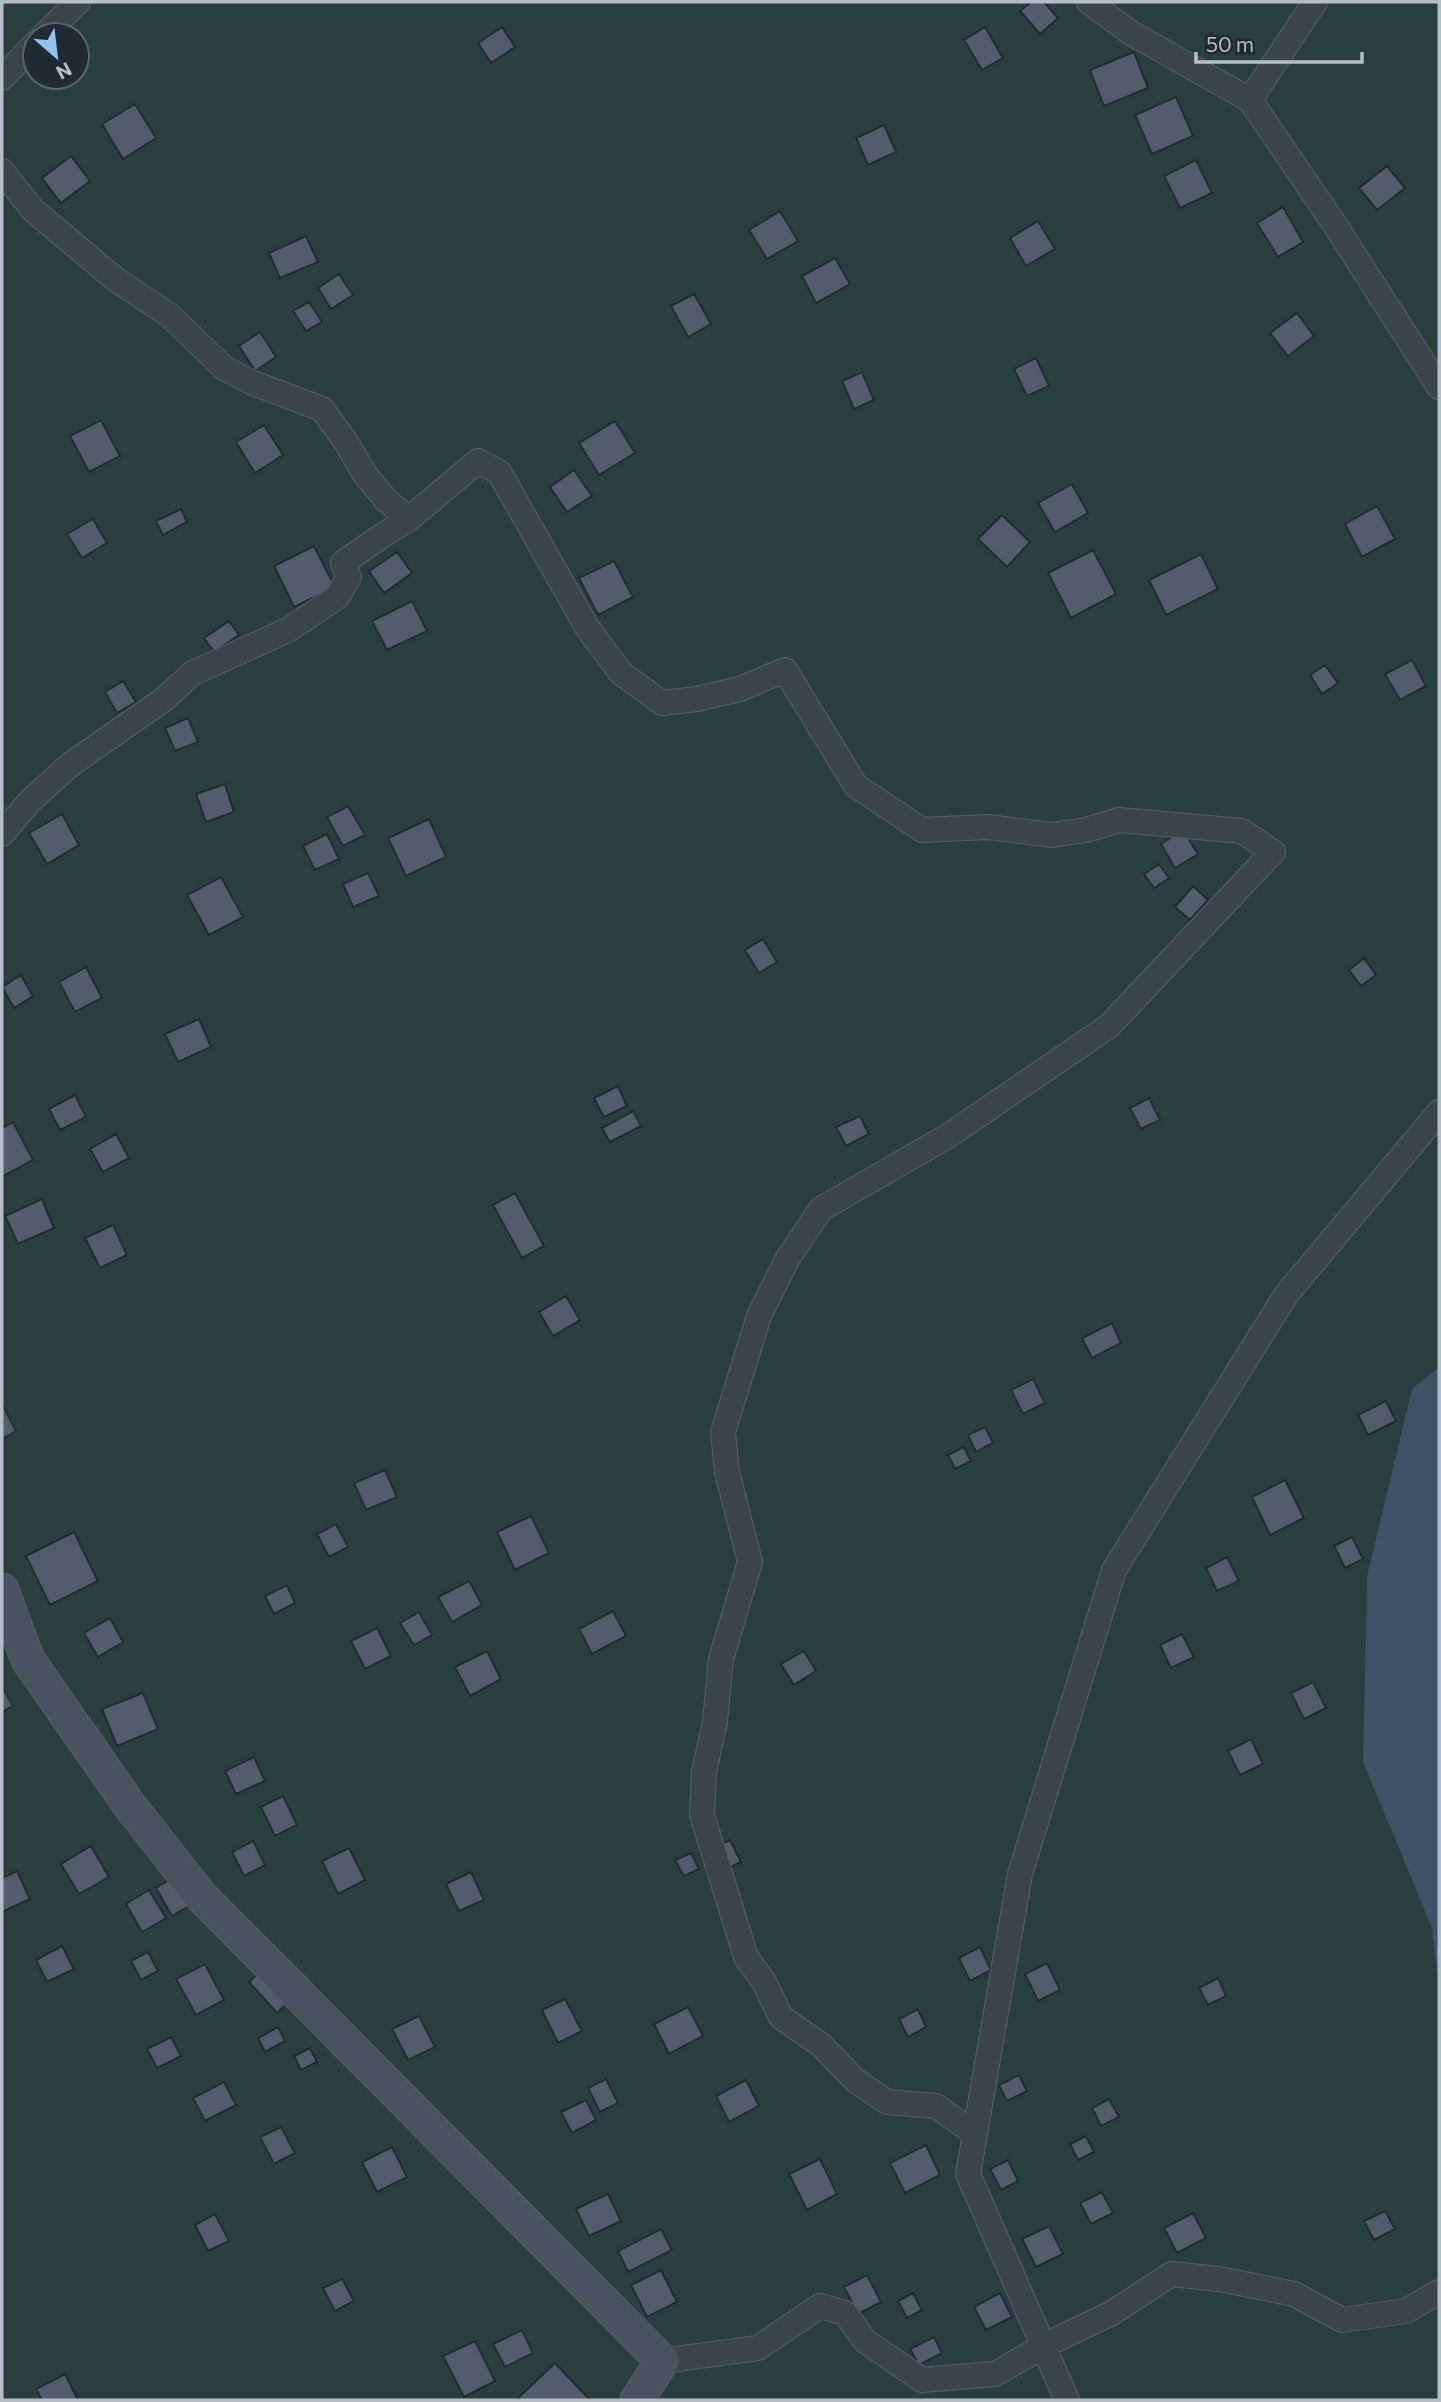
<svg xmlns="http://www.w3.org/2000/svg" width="1441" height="2402" font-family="Commissioner,sans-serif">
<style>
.green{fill:#293f3f;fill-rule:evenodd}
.water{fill:#3c5265}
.building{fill:#515d6a;stroke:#202b34;stroke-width:2}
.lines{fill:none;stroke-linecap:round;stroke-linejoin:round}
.street-casing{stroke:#57616b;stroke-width:26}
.secondary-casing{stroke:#57616b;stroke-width:35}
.street{stroke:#39444d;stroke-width:24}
.secondary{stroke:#48535f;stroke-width:33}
</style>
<rect width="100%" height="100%" fill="#26323d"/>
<!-- green -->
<path class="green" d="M2,2H1439V1367L1412,1389L1367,1576L1363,1762L1432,1928L1439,1991V2400H2ZM35,35H77V77H35Z"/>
<!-- water -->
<path class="water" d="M1439,1367V1991L1432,1928L1363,1762L1367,1576L1412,1389Z"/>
<!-- building -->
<path class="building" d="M1031,2H1044L1058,18L1040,34L1020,11Z
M502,27L515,47L491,63L478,43Z
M985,27L1003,58L982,70L964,40Z
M1134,52L1148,88L1104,106L1090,70Z
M1176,97L1193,136L1152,154L1135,115Z
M135,104L156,138L123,159L102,124Z
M884,125L896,152L868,165L856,138Z
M71,156L90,181L61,203L42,178Z
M1196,160L1212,193L1180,208L1164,176Z
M1387,166L1405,188L1377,210L1359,188Z
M1283,207L1303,242L1278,257L1257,223Z
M780,211L798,241L767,259L749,230Z
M1038,221L1055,249L1026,266L1010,238Z
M306,236L318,262L280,278L269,253Z
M835,258L850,284L816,303L802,276Z
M339,274L353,295L331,309L318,288Z
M694,294L711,324L688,337L671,306Z
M309,302L322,322L306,331L293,311Z
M1297,313L1314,336L1288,356L1270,333Z
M260,332L276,357L255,371L239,346Z
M1036,358L1049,386L1027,396L1014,369Z
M862,372L874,400L854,409L842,381Z
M101,420L120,456L89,472L70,436Z
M615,421L635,453L599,475L579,443Z
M264,425L283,455L255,473L236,442Z
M574,470L592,496L567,512L550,487Z
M1072,484L1088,513L1055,532L1038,503Z
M1377,506L1395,539L1362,557L1345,524Z
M181,509L187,522L163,535L156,521Z
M1002,515L1030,542L1007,567L978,539Z
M93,519L107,543L82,558L67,534Z
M314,546L335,587L294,607L274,566Z
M1093,550L1116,594L1071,618L1048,573Z
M397,552L412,573L384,593L369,571Z
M1201,554L1218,589L1166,615L1149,580Z
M614,561L633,597L598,615L579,578Z
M412,601L427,631L387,650L372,621Z
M229,621L239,635L214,652L204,638Z
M1412,660L1426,686L1400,700L1385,674Z
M1325,665L1338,683L1322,694L1310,675Z
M123,681L136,702L117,713L105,692Z
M188,718L198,742L175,751L165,728Z
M225,784L234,812L206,822L196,794Z
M348,806L365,835L343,846L327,817Z
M62,814L79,845L47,864L29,833Z
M429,819L446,857L406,876L388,838Z
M1183,830L1198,854L1175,868L1161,844Z
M327,834L339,859L315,870L303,846Z
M1159,864L1169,878L1154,888L1144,874Z
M368,873L379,896L353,907L343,884Z
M221,877L243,917L209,935L187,895Z
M1193,886L1208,900L1190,920L1175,907Z
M763,939L777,962L759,973L745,950Z
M1364,958L1376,975L1361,986L1349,970Z
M86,967L102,998L75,1012L59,982Z
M21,975L33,996L14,1008L2,987Z
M199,1019L211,1047L178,1062L165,1034Z
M618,1086L627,1106L604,1117L594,1098Z
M75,1095L86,1117L60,1130L49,1109Z
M1149,1098L1160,1120L1141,1129L1130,1108Z
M633,1111L641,1126L610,1142L602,1128Z
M860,1116L869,1134L846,1146L836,1127Z
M13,1122L33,1160L2,1177V1128Z
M116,1134L129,1158L103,1172L90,1149Z
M515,1193L544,1246L522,1258L493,1205Z
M42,1199L54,1228L18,1244L5,1216Z
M113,1225L127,1255L100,1268L85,1238Z
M566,1296L580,1320L553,1336L539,1312Z
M1112,1323L1121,1343L1092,1358L1082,1338Z
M1033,1379L1045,1403L1023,1414L1011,1390Z
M1386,1401L1396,1421L1368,1435L1358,1415Z
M2,1404L16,1431L2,1439Z
M985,1427L993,1443L976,1452L968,1435Z
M964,1447L971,1461L955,1469L948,1455Z
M385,1470L397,1497L366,1510L354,1483Z
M1285,1480L1304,1518L1270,1535L1252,1497Z
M531,1516L549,1553L515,1570L497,1532Z
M336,1524L348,1547L329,1557L317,1534Z
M74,1532L98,1581L50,1605L26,1556Z
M1352,1537L1363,1559L1345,1568L1334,1546Z
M1227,1557L1239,1581L1217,1591L1206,1568Z
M469,1581L482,1605L452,1622L438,1597Z
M287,1585L295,1603L274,1614L265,1596Z
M613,1611L626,1636L592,1654L579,1629Z
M419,1612L432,1635L414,1645L400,1623Z
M110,1618L123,1642L98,1657L84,1633Z
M377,1628L391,1656L365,1669L351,1641Z
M1182,1634L1194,1657L1171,1668L1160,1645Z
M487,1651L501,1679L470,1696L455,1667Z
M804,1651L816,1671L794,1685L781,1664Z
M1313,1682L1326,1708L1304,1719L1291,1693Z
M2,1686L13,1706L2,1712Z
M143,1693L158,1729L117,1746L102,1709Z
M1251,1739L1263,1764L1240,1775L1228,1751Z
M254,1757L265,1781L236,1794L225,1771Z
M283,1796L297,1825L275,1836L261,1807Z
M730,1840L741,1862L727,1869L716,1847Z
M253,1841L265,1865L244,1876L232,1852Z
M91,1846L109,1877L79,1894L61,1864Z
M349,1848L365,1880L338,1894L322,1861Z
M691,1853L699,1869L684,1876L675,1860Z
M17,1871L30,1899L2,1912V1878Z
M471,1872L484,1900L459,1911L446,1884Z
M177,1875L194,1903L172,1916L156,1888Z
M149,1890L166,1918L142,1932L126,1904Z
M62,1946L74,1969L47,1982L36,1960Z
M980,1947L991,1970L970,1981L959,1958Z
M148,1952L158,1971L141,1980L131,1961Z
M1047,1963L1060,1990L1038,2001L1025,1974Z
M205,1964L224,2000L196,2015L176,1979Z
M264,1968L292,1998L277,2013L249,1982Z
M1218,1978L1226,1996L1208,2005L1199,1988Z
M565,1999L582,2031L558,2043L542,2010Z
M688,2007L703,2036L669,2054L654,2024Z
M918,2009L926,2027L908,2037L899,2019Z
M419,2016L435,2047L408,2060L392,2029Z
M278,2027L285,2041L265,2052L258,2038Z
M171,2037L181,2056L157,2068L147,2049Z
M310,2048L317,2062L301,2070L294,2056Z
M1019,2075L1027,2091L1007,2101L999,2085Z
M606,2079L618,2103L600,2112L588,2088Z
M746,2080L759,2106L729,2122L716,2096Z
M224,2082L236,2105L205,2121L193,2098Z
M1109,2099L1119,2117L1101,2126L1092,2108Z
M586,2100L596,2120L572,2133L561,2112Z
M281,2127L295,2153L274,2164L260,2137Z
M1086,2136L1094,2152L1078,2160L1070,2144Z
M926,2145L940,2175L905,2193L890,2163Z
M392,2147L407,2177L377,2192L362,2162Z
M820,2159L837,2194L807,2210L789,2174Z
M1008,2160L1018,2181L1001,2190L990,2169Z
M1102,2192L1113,2213L1091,2224L1080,2203Z
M608,2194L621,2221L589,2236L576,2209Z
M1385,2211L1395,2229L1374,2240L1364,2221Z
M1193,2213L1206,2238L1177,2253L1164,2228Z
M215,2214L229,2241L208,2251L195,2225Z
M1049,2226L1063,2254L1036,2267L1022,2239Z
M661,2229L672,2250L628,2272L618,2251Z
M661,2270L677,2302L647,2317L631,2285Z
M867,2275L881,2302L858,2314L844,2287Z
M342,2279L354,2301L335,2311L323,2288Z
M913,2293L922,2310L907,2318L898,2301Z
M1000,2293L1012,2317L986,2330L974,2307Z
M522,2330L533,2353L505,2367L493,2344Z
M934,2337L942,2353L919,2365L910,2349Z
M475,2341L495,2381L464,2397L443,2356Z
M555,2363L590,2400H516Z
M65,2374L78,2400H42L36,2389Z"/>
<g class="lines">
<!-- street casing -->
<g class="street-casing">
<path id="street" d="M1089,2L1131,33L1250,100L1335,225L1439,387
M44,35L78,2
M2,78L35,44
M1250,100L1315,2
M2,171L33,210L115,279L169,315L224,368L253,383L322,409L346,442L364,473L386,500L409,519L478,461L499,472L587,627L621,673L662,703L697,699L740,689L785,670L856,786L922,830L988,827L1052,835L1086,830L1119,820L1242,831L1273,852L1109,1026L948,1136L821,1209L788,1258L759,1316L723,1432L727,1472L750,1562L721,1659L715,1722L704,1772L702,1815L746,1957L764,1982L781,2017L821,2045L855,2080L887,2102L936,2106L975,2134
M2,834L30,801L71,764L163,700L193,673L288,630L337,597L349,577L343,563L383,535L409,519
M662,2361L758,2348L820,2306L845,2313L865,2341L922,2380L995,2374L1049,2343L1110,2314L1172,2274L1219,2279L1294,2294L1342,2320L1406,2311L1439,2292
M1067,2400L968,2174L1020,1874L1114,1570L1286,1295L1439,1112"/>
</g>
<!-- secondary casing -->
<g class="secondary-casing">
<path id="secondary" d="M2,1590L28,1660L130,1806L200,1895L662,2361L637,2400"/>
</g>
<!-- street -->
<use href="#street" class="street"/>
<!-- secondary -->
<use href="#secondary" class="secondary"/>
</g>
<!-- border -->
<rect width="1441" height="2402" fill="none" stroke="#b5bec8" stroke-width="7"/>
<!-- north arrow -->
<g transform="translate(56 56) rotate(152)"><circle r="33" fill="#1e2932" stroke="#5a656e" stroke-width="2"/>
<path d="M0-5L12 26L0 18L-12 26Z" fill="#91c1f1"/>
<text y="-10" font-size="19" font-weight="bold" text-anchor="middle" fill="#b5bec8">N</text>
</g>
<!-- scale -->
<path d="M1196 52v10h166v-10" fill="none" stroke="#b5bec8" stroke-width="3.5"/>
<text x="1206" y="52" font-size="21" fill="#b5bec8" stroke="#1e2932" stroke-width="5" paint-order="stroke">50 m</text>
</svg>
